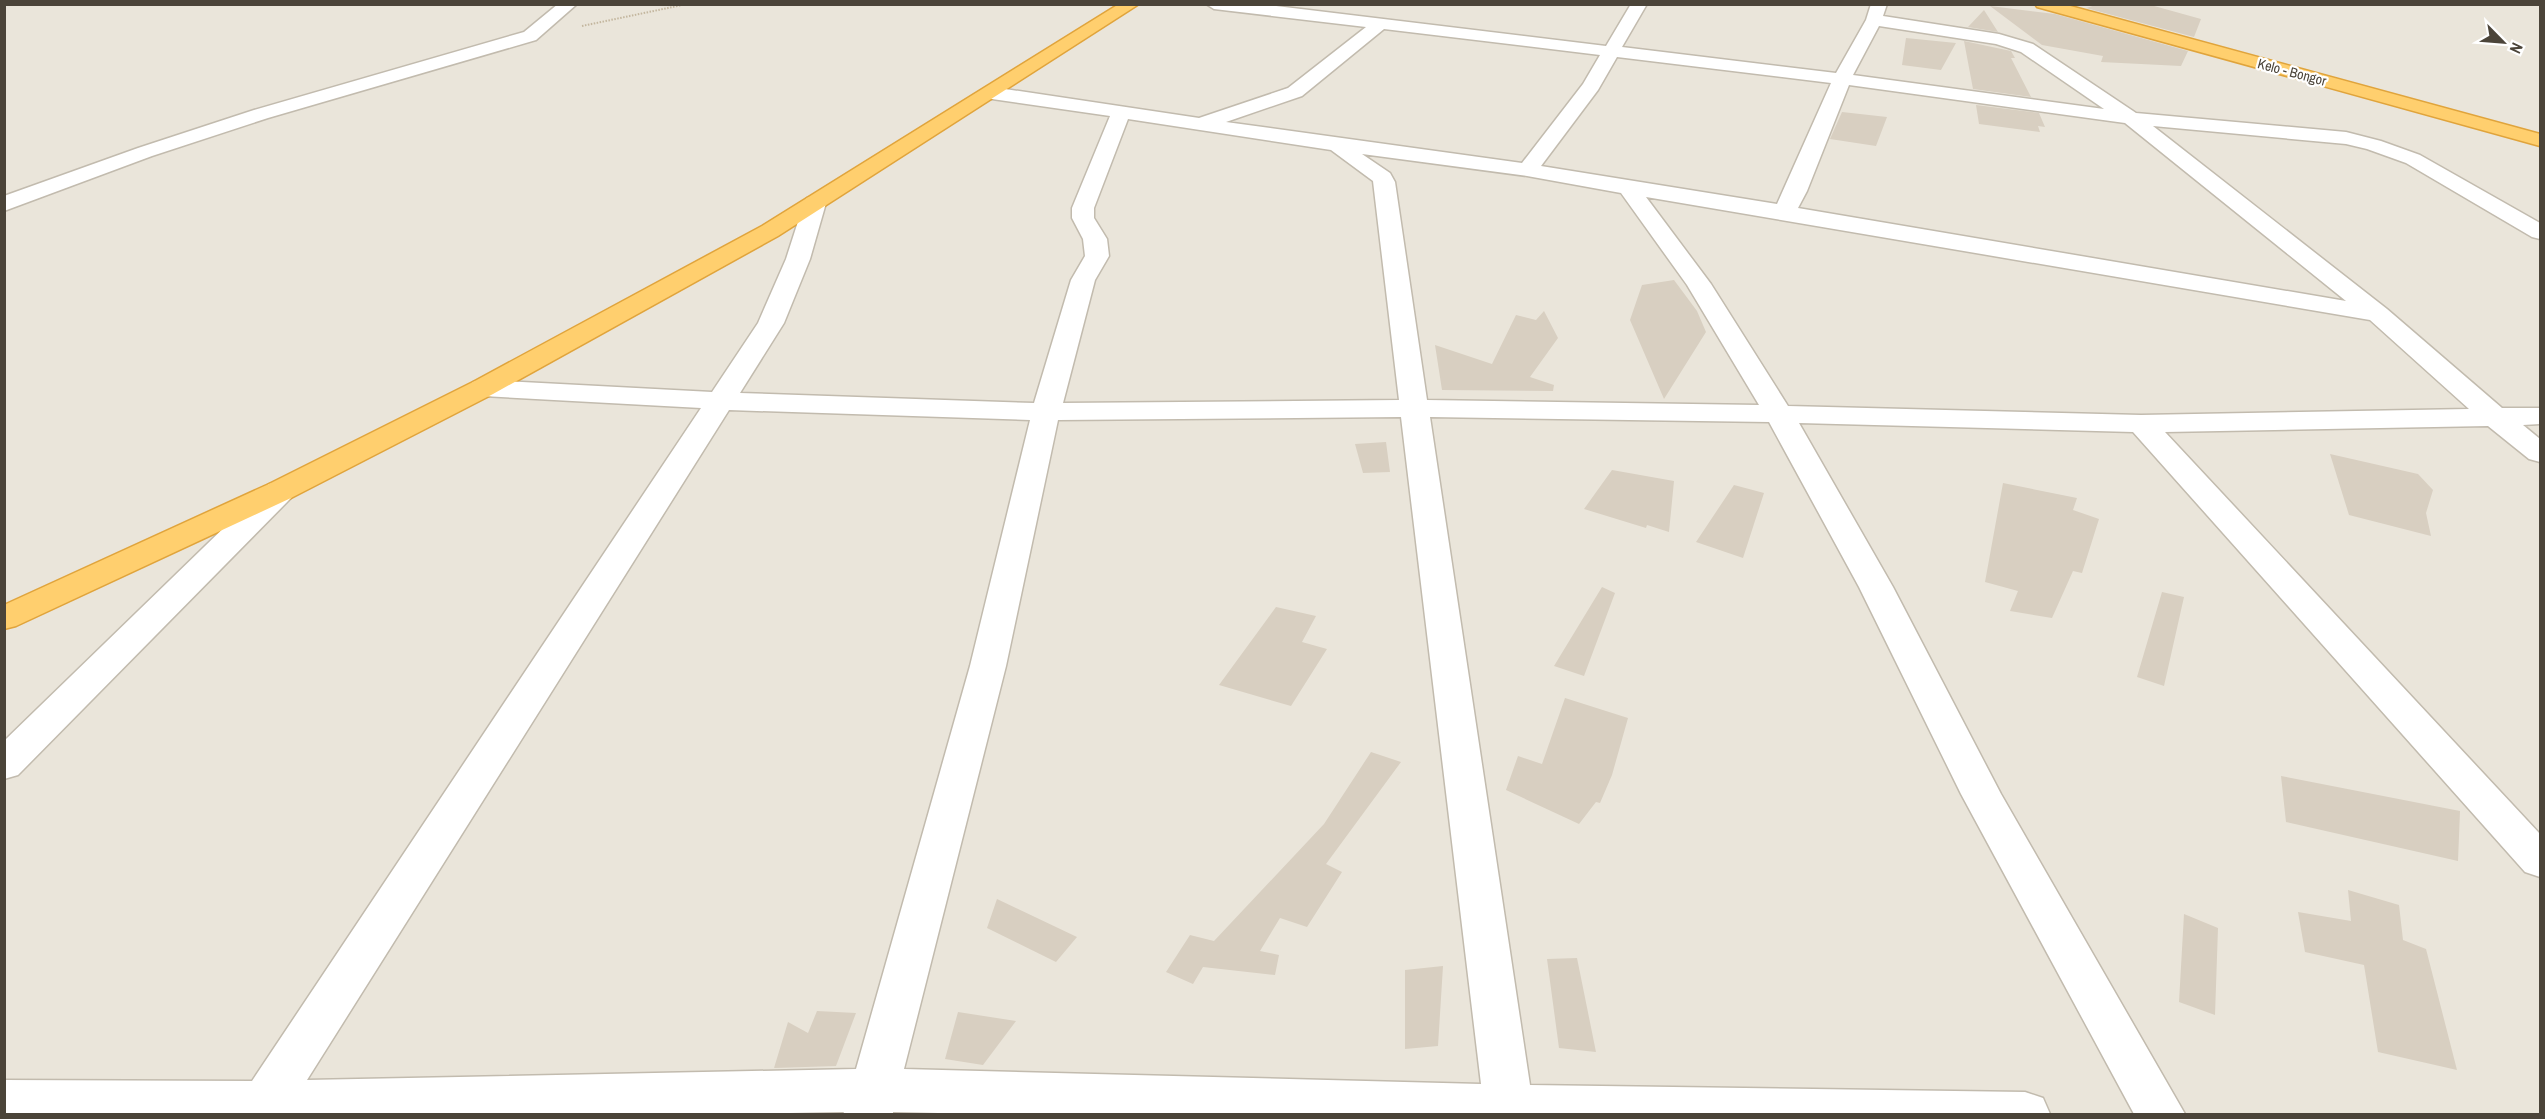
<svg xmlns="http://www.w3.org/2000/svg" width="2545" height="1119" font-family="'Archivo Narrow',sans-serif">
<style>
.residential{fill:#eae5da}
.building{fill:#d8cfc1}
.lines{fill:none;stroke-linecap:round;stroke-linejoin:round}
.street-casing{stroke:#c2bbae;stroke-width:3}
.highway-casing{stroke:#e0a43c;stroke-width:3}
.path{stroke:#c4b79f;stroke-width:2;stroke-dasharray:1.5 1.5;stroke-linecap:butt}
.street{fill:#fff;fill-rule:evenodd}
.highway{fill:#ffcf6e;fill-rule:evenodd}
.labels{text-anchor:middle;stroke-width:4.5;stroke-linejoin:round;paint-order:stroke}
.far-street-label{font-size:14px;fill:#4b4439;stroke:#fff}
</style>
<rect width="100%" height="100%" fill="#f6f3ec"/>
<!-- residential -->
<path class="residential" d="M5,5H2540V1114H5Z"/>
<!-- building -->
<path class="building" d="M2099,4H2147L2201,19L2194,37L2086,8Z
M1990,6L2055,14L2188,51L2181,66L2101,62L2103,56L2042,45Z
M1984,10L1998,32L1968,27Z
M1906,38L1956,43L1941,70L1902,65Z
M1964,41L2011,51L2015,58H2011L2031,97L1973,89Z
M1976,105L2039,113L2045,127L2038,126L2040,132L1979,124Z
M1842,112L1887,117L1876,146L1830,139Z
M1674,280L1697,311L1706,332L1664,399L1630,320L1642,285Z
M1544,311L1558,338L1530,377L1554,385L1553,391L1442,390L1435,345L1492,364L1516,315L1536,320Z
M1386,442L1390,472L1363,473L1355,444Z
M2330,454L2418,474L2433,490L2426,513L2431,536L2349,515Z
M1612,470L1674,481L1669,532L1647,525L1646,528L1584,509Z
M2003,483L2077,498L2073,510L2099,519L2082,573L2073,571L2052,618L2010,611L2018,591L1985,582Z
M1734,485L1764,493L1743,558L1696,542Z
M1602,587L1615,593L1584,676L1554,666Z
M2162,592L2184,597L2164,686L2137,677Z
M1276,607L1316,616L1302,642L1327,649L1291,706L1219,685Z
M1565,698L1628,718L1612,775L1600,803L1596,802L1579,824L1506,790L1518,756L1542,764Z
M1371,752L1401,762L1326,864L1342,872L1307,927L1280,918L1260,951L1279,955L1275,975L1203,967L1193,984L1166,972L1190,935L1214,941L1324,824Z
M2281,776L2460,811L2458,861L2286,822Z
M2348,890L2399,905L2403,940L2426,949L2457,1070L2378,1052L2364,965L2305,952L2298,912L2351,921Z
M997,899L1077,937L1056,962L987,928Z
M2184,914L2218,928L2215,1015L2179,1002Z
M1577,958L1596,1052L1559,1048L1547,959Z
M1443,966L1438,1046L1405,1049V970Z
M817,1011L856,1013L836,1066L774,1068L788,1022L808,1033Z
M958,1012L1016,1021L983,1065L945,1059Z"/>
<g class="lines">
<!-- street casing -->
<g class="street-casing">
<path id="street" d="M558,4H577L536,40L268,118L152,156L4,211V196L138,148L254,110L524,32Z
M1206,4H1259L1606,46L1631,4H1647L1622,47L1836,73L1866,20L1871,4H1887L1883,16L1999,34L2033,44L2136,113L2346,132L2381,141L2420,155L2540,223V239L2532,237L2406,163L2367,149L2346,144L2153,126L2387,309L2502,408H2540V424L2523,425L2540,439V462L2529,459L2488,426L2165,432L2540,834V877L2525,872L2133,432L1799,423L1893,587L2001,794L2185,1114H2134L1961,794L1859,587L1769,422L1430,417L1530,1085L2025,1092L2043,1098L2050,1114H984L893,1112V1114H843L844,1112L736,1114H4V1080L252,1081L701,408L483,396L473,394L469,388L473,382L483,380L712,392L758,323L786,259L804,203L807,198L815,196L823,198L826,203L810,259L784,323L740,393L1034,403L1071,280L1085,256L1083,239L1072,218V208L1110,116L992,99L985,97L983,93L985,89L992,87L1199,118L1288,88L1366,27L1214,9ZM1879,26L1996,44L2021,52L2104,109L1853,75ZM1384,29L1600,55L1583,84L1522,163L1226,122L1302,96ZM1617,57L1831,83L1777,204L1541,166L1598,90ZM1849,85L2125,123L2346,301L1798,208L1807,191ZM1128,119L1331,150L1373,181L1399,400L1063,403L1095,280L1109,256L1107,239L1094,218V208ZM1362,154L1527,176L1621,193L1687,285L1759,405L1427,400L1395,182L1390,173ZM1646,197L2370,320L2469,409L2141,415L1788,406L1711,284ZM729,410L1030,420L970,666L856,1069L307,1080ZM1401,417L1481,1084L904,1069L1006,666L1058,420Z
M280,482L291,484L295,491L291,498L18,775L4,779V741L269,484Z"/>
</g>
<!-- highway casing -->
<g class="highway-casing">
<path id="highway" d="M1119,4H1139L778,236L493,394L291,498L16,626L4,629V605L269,484L473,382L762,226Z
M2035,4H2063L2540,134V146L2037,7Z"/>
</g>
<!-- path -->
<path class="path" d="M582,26L687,4"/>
<!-- street -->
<use href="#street" class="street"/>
<!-- highway -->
<use href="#highway" class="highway"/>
</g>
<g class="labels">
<!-- far-street labels -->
<g class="far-street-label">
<text transform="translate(2292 72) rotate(15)" y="5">Kelo - Bongor</text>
</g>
</g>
<!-- border -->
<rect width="2545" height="1119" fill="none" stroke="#4b4439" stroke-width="12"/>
<!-- north arrow -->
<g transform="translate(2503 42) rotate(115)" stroke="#ffffff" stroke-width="4.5" paint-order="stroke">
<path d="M0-4.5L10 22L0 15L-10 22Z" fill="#4b4439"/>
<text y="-9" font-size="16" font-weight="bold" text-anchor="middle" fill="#4b4439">N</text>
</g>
</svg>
